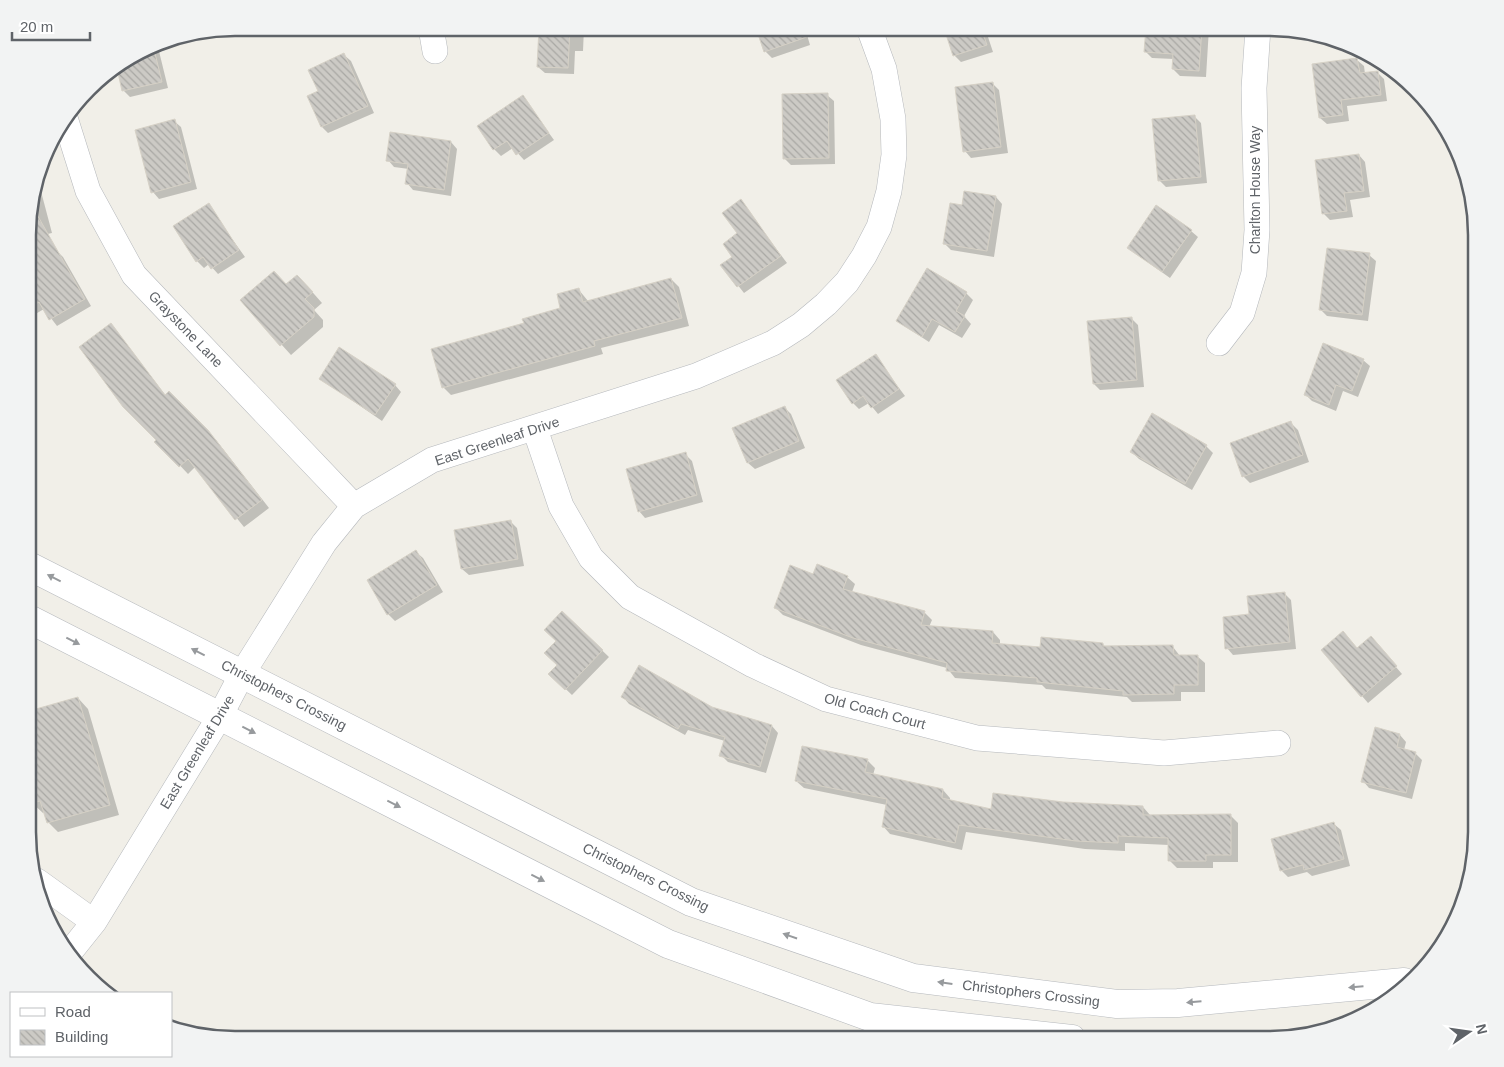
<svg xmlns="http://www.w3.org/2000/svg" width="1504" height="1067" font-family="Arial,sans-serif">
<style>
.shadow{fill:#0003}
.building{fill:url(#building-back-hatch);stroke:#d6d1c6}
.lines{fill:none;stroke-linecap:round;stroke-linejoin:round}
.minor-casing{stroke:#b5b8bc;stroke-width:26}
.tertiary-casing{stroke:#b5b8bc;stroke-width:29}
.minor{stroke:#fff;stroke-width:25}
.tertiary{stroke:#fff;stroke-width:28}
.oneway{fill:#979a9d}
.labels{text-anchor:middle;stroke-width:5;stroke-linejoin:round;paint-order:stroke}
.street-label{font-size:14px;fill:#5f6368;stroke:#fff}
.rim{fill:none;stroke:#5f6368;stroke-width:2.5}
</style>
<defs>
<pattern id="building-back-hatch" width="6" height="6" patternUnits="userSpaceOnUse" patternTransform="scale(1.25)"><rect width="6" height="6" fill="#cccac5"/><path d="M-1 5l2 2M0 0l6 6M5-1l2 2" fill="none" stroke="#a9a8a4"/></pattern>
</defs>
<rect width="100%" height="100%" fill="#f1efe8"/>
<!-- shadow -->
<path class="shadow" d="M540,28H584L583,51H575L574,74L545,73L538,67Z
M757,28H805L810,45L772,58L765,51Z
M945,28H985L993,52L961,62L954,55Z
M1147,28H1209L1206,77L1180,76L1173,69L1174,59L1152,58L1145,51Z
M157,43L168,88L130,97L123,90L118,67Z
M344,55L351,61L374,113L328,133L322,127L319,92Z
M1357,60L1364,66L1365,74L1377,72L1384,79L1387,101L1347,106L1349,121L1327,124L1320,118Z
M992,83L999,90L1008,153L971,158L965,151Z
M827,95L834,101L835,164L791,165L784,158Z
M523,97L554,140L524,160L513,148L501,156L494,149Z
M1194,116L1201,123L1207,183L1166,187L1159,180Z
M174,121L181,127L197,189L159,199L153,192Z
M451,142L457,149L451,196L413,190L407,183L409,169L394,167L388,160Z
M1359,155L1365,162L1370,197L1350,200L1353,217L1330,220L1324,214Z
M38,180L52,233L29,238V208Z
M996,197L1002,204L994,257L951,250L944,243L963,206Z
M740,201L787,263L744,293L722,265L734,257L738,234Z
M208,205L245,257L218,274L209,264L204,268L197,261Z
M1191,231L1198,237L1170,278L1128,248Z
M56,250L63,257L91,306L57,326L44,309L32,316L29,313V266Z
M1369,255L1376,261L1368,321L1327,316L1320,309Z
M927,270L966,293L973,300L964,316L971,324L962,338L939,325L929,342L897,321Z
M671,279L679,287L689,326L601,348L603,354L451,395L443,387L525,324L562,309L579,290L588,301Z
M287,285L307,286L322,303L314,310L323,320V327L291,355L242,301Z
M1132,319L1138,325L1144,387L1100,390L1094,384Z
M111,324L166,396L169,393L216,440L269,508L244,527L195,467L188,474L124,406Z
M875,356L905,396L878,414L869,403L859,409L853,403Z
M1363,360L1370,366L1358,397L1343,391L1336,411L1312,401L1305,394Z
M321,379L395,385L401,392L382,421Z
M784,407L791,414L805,448L755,469L748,463Z
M1291,423L1298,430L1309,462L1250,483L1243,476Z
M1206,446L1213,453L1192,490L1139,459L1132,452Z
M685,454L692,461L703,502L645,518L639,511Z
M511,522L517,528L524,566L469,575L462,569Z
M416,552L423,558L443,592L395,621L388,614Z
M814,575L847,577L855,584L852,592L924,612L932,620L929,627L993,632L1000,640V644L1041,648L1103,644L1106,648L1173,647L1180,656H1197L1205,663V692H1181V701L1132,702L1127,697L1046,689L1042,685L955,678L947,668L861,645L783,615L776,608Z
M1284,593L1291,600L1296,649L1233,655L1227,648L1250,615Z
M562,612L609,657L572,695L550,674L558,665L557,641Z
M1377,645L1402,674L1368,703L1362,696L1358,649Z
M623,697L712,708L772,726L778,733L766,773L728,762L721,755L725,741L688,730L685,735L629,704Z
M78,698L88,709L119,815L58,832L48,822L45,812L43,813L32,803Z
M1400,735L1406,742L1404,750L1415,753L1422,760L1412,799L1369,788L1363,781Z
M867,760L875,768L873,775L943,790L950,798V801L992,810L1063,803L1143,807L1150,815H1230L1238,823V862H1213V868H1177L1169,860V845L1125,843V851L1085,849L966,832L962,850L890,834L883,826L887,805L804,788L796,781Z
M1334,824L1341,830L1350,866L1312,876L1307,872L1288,877L1281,870Z"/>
<!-- building -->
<path class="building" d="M539,28H570L568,68L537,67Z
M756,28H823L824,31L764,52Z
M944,28H981L987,45L953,56Z
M1146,28H1202L1199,71L1172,69L1173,54L1144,52Z
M153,45L162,82L122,91L117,68Z
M344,53L368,106L321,127L307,96L318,91L308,70Z
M1357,58L1360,73L1378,71L1381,95L1341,100L1343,115L1319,118L1312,64Z
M993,82L1001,147L963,152L955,87Z
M828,93L829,158L783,159L782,94Z
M523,95L549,133L516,155L507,141L493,150L477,126Z
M1195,115L1201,177L1158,181L1152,119Z
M175,119L191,182L151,193L135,130Z
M390,132L451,141L444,190L405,184L408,164L386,161Z
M1359,154L1364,191L1344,193L1347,211L1322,214L1315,160Z
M964,191L996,196L987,251L943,244L950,203L962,205Z
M741,199L781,256L737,287L720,265L732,257L723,244L737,233L722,213Z
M209,203L239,250L211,269L203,257L196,262L173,226Z
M31,204L85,299L49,320L39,302L29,308Z
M1156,205L1192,230L1162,272L1127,248Z
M1327,248L1370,253L1362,315L1319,310Z
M927,268L967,292L956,311L965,316L955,332L932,319L922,337L896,321Z
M274,271L286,284L297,275L313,292L305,299L314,308V317L280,346L240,300Z
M671,278L682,318L594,341L595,346L442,388L431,349L524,323L522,319L560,308L557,294L579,288L583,302Z
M1132,317L1137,380L1093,384L1087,321Z
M111,323L165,395L169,391L208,430L262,500L235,520L188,459L179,467L154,442L156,440L123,407L79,347Z
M1323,343L1364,359L1352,391L1336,385L1329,405L1304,395Z
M339,347L396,384L375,415L319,379Z
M876,354L899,389L871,408L863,396L852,404L836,380Z
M785,406L799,441L747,463L732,428Z
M1152,413L1207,445L1185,484L1130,452Z
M1291,421L1303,455L1242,477L1230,443Z
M686,452L697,495L638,512L626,469Z
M511,520L518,559L461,569L454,530Z
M416,550L437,585L387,615L367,580Z
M817,564L848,576L843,589L925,611L921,625L993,631L992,643L1040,647L1041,637L1103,643V646L1173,645L1174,655H1198V685H1174V694L1123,695V691L1037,682V678L946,671L947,663L853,638L774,608L790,565L813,574Z
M1285,592L1290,642L1225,649L1223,617L1249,614L1247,596Z
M562,611L603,650L565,690L548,674L557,665L544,653L556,641L544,630Z
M1343,631L1357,648L1371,636L1397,666L1361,697L1321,650Z
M639,665L712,707L772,725L760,767L719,756L725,737L681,724L678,729L621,697Z
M78,697L110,805L47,823L40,801L29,804V711Z
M1375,727L1400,734L1397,747L1416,752L1406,793L1361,782Z
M802,746L868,759L865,772L943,789L942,798L991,809L993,793L1063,802L1143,806V815L1231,814V855H1206V861H1168V838L1118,836V843L1076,841L959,825L955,843L882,827L887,799L795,781Z
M1334,822L1344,859L1304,870L1303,865L1280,871L1271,839Z"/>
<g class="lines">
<!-- minor casing -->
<g class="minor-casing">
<path id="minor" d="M431,28L435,51
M66,121L88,191L134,275L354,506
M1219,343L1242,313L1254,273L1257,230L1254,88L1258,28
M535,429L561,506L591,558L630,597L753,665L826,699L977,738L1164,753L1278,743
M37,881L94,922
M70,952L94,922L220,716L242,674L324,543L354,506L432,460L696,376L773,343L801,325L826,304L847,282L864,256L879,227L889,191L894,155L893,119L884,69L869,28"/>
</g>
<!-- tertiary casing -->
<g class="tertiary-casing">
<path id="tertiary" d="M29,566L691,902L913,978L1117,1004L1178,1003L1404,982
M29,619L668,944L870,1017L1072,1039"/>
</g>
<!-- minor -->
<use href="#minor" class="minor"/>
<!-- tertiary -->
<use href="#tertiary" class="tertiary"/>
</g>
<!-- one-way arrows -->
<defs><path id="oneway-solid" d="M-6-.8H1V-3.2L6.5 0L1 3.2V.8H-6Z" transform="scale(1.25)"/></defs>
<g class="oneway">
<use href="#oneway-solid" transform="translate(54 578) rotate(-153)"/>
<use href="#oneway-solid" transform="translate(73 641) rotate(27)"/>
<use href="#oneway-solid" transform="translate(198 652) rotate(-153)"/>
<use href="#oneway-solid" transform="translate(249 730) rotate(27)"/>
<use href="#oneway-solid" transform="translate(394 804) rotate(27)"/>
<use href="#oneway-solid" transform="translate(538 878) rotate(27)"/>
<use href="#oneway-solid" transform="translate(790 936) rotate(-161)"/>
<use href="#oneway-solid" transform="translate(945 983) rotate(-172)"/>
<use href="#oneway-solid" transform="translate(1356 987) rotate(175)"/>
<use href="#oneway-solid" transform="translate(1194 1002) rotate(175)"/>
</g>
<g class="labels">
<!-- street labels -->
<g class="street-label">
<text transform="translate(1255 190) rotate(-90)" y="5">Charlton House Way</text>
<text transform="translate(186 329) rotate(46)" y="5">Graystone Lane</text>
<text transform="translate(497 441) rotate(-18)" y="5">East Greenleaf Drive</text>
<text transform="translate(284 695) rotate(27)" y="5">Christophers Crossing</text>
<text transform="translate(875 711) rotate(15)" y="5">Old Coach Court</text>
<text transform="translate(197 752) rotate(-59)" y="5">East Greenleaf Drive</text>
<text transform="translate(646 877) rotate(26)" y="5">Christophers Crossing</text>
<text transform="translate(1031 993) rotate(7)" y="5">Christophers Crossing</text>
</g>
</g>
<!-- crop -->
<path d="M0 0H1504V1067H0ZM235 36H1269A199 199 0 0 1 1468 235V832A199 199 0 0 1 1269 1031H235A199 199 0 0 1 36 832V235A199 199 0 0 1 235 36Z" fill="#f2f3f3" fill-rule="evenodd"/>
<path class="rim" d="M235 36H1269A199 199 0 0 1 1468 235V832A199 199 0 0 1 1269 1031H235A199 199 0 0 1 36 832V235A199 199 0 0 1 235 36Z"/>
<!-- legend -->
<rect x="10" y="992" width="162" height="65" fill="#ffffff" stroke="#bfc1c3"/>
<rect x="20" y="1008" width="25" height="8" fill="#ffffff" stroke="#bfc1c3"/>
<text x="55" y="1017" font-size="15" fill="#5f6368">Road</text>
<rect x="20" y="1030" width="25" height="15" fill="url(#building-back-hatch)" stroke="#bfc1c3"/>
<text x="55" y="1042" font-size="15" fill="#5f6368">Building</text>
<!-- north arrow -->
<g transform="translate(1469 1032) rotate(77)" stroke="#ffffff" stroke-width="4" paint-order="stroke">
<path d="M0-4L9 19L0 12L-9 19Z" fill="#5f6368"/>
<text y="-8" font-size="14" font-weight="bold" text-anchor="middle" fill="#5f6368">N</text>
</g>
<!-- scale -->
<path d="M12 32v8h78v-8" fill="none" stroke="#5f6368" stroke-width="2.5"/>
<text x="20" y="32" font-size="15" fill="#5f6368" stroke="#ffffff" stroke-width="4" paint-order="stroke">20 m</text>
</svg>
